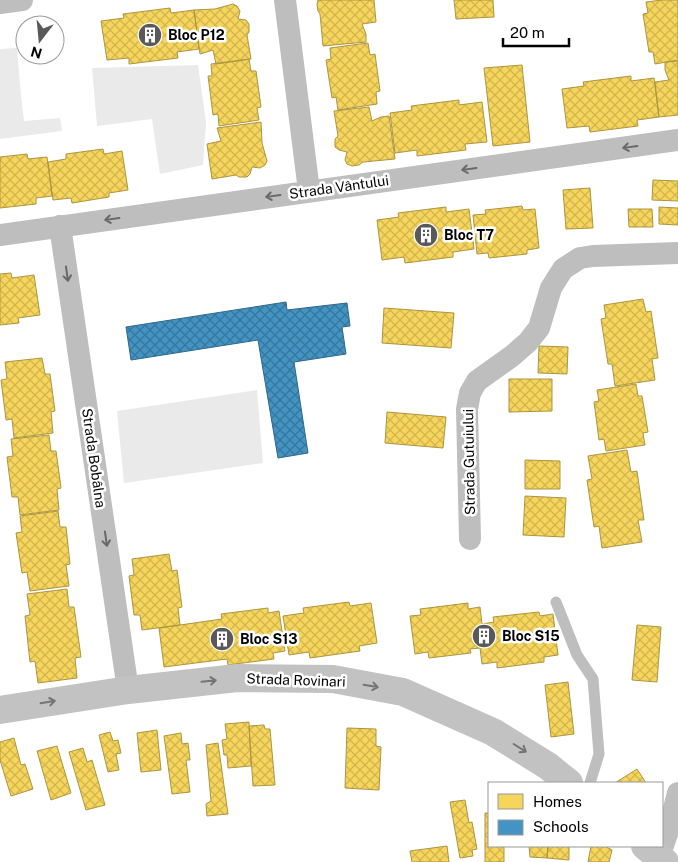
<svg xmlns="http://www.w3.org/2000/svg" width="678" height="862" font-family="'Public Sans',sans-serif">
<style>
.garden{fill:#eaeaea}
.homes{fill:url(#homes-cross-hatch);stroke:#ac9540}
.schools{fill:url(#schools-cross-hatch);stroke:#2f6788}
.lines{fill:none;stroke-linecap:round;stroke-linejoin:round}
.lane{stroke:#bebebe;stroke-width:11}
.street{stroke:#bebebe;stroke-width:22}
.secondary{stroke:#c2c2c2;stroke-width:28}
.oneway{stroke:#686868}
.oneway2{stroke:#747474}
.labels{text-anchor:middle;stroke-width:5;stroke-linejoin:round;paint-order:stroke}
.poi-label{font-size:14px;font-weight:bold;fill:#000;stroke:#fff;text-anchor:start}
.street-label{font-size:14px;fill:#000;stroke:#fff}
</style>
<defs>
<pattern id="homes-cross-hatch" width="8" height="8" patternUnits="userSpaceOnUse" patternTransform="scale(1.25)"><rect width="8" height="8" fill="#f6d55c"/><path d="M0 0l8 8M0 8l8-8" fill="none" stroke="#d1b54e"/></pattern>
<pattern id="schools-cross-hatch" width="8" height="8" patternUnits="userSpaceOnUse" patternTransform="scale(1.25)"><rect width="8" height="8" fill="#4393c3"/><path d="M0 0l8 8M0 8l8-8" fill="none" stroke="#36769c"/></pattern>
</defs>
<rect width="100%" height="100%" fill="#fff"/>
<!-- garden -->
<path class="garden" d="M17,48L21,96L24,121L60,118L62,131L0,139V49Z
M198,65L206,122L203,165L160,174L152,119L97,126L92,68Z
M257,390L263,463L124,483L117,411Z"/>
<!-- homes -->
<path class="homes" d="M318,0H374L376,22L362,24L366,34V42L323,46L320,14L318,11L317,4Z
M454,0H493L494,17L456,19Z
M662,0H678V60L655,64L653,52H649L643,14L648,13L646,2Z
M233,4L237,6L240,11L238,19L246,20L249,24V32L247,35L251,59L216,64L213,50L200,54L194,10L215,9Z
M170,8L171,13L194,10L199,49L177,52L178,58L129,64V58L107,60L101,21L124,18L123,14Z
M368,43L370,55L375,54L380,91L376,92L377,104L338,110L336,97L332,98L326,60L331,59L330,48Z
M249,59L251,71H256L261,107L257,108L259,120L219,126L218,114L213,115L208,76H212L211,64Z
M678,61V115L659,117L655,82L669,80L665,70V62Z
M522,65L530,142L493,146L484,68Z
M631,76V81L654,78L659,117L637,120L638,126L590,132L589,126L567,128L562,89L584,86L583,82Z
M459,100V105L482,102L487,142L465,144L466,150L417,156V150L395,153L390,113L412,110L411,106Z
M369,107L372,121L381,117L389,116L395,159L363,162L359,165L352,166L347,164L345,160L347,152L339,150L335,147V139L338,136L334,111Z
M261,122L262,143L267,161L265,165L260,168L252,167L250,174L247,177H239L236,175L212,179L207,144L221,141L217,128Z
M103,149L104,154L122,151L128,190L109,193V197L72,203L71,198L53,200L48,162L66,159V154Z
M27,154L28,159L47,157L52,196L36,198V204L0,208V157Z
M653,180L678,181V201L652,200Z
M590,188L593,228L566,229L563,190Z
M522,206L523,210L535,209L539,248L527,250V254L489,258L488,253L477,254L473,215L486,214L485,210Z
M446,207V212L469,209L474,249L453,252V257L405,263L404,257L382,260L377,220L399,217L398,213Z
M659,207L678,208V225L659,224Z
M628,209H652L653,227H629Z
M11,273L12,278L34,275L40,315L18,318L19,323L0,325V274Z
M643,299L646,312L651,311L658,358L652,359L655,380L615,386L612,364H608L601,319L606,318L604,305Z
M384,308L454,313L451,348L382,343Z
M539,346L568,347L567,374L538,373Z
M42,358L45,374H50L55,411L51,412L53,433L14,438L12,419L6,420L1,380L7,379L5,362Z
M509,379H552V411L509,412Z
M636,384L638,396H642L648,432L643,433L645,445L606,451L604,439L599,440L594,402L599,401L597,390Z
M387,412L446,417L443,448L385,443Z
M49,435L51,451H56L61,488L57,489L59,510L20,515L18,497H12L7,457L13,456L11,439Z
M627,450L631,472L637,471L644,520H638L642,542L602,548L599,526L594,527L587,480L592,479L588,456Z
M525,460L560,461V489H525Z
M525,496L566,498L564,537L523,535Z
M58,511L60,527H66L70,564L66,565L69,586L30,591L27,572L22,573L16,533L22,532L20,516Z
M169,554L172,571L177,570L182,607L178,608L180,625L142,630L140,615H134L129,576L134,575L132,559Z
M67,589L69,607H74L81,657L75,658L77,678L38,683L35,661L30,662L25,616L30,615L27,594Z
M349,602L350,606L371,603L377,643L359,646L360,651L310,658L309,652L289,655L283,616L304,613L303,608Z
M468,603V609L480,607L482,624L494,622L493,617L539,612L540,616L553,614L558,655L544,657V662L497,668V662L482,664L480,648L470,649L471,653L429,658L428,652L415,654L410,616L421,615L420,609Z
M268,608V613L279,611L285,651L273,653L274,659L228,665L227,659L164,667L159,628L222,619L221,614Z
M637,625L661,627L657,682L632,680Z
M568,682L574,734L551,737L545,685Z
M249,722L251,766L228,768L227,755H224L222,740L227,739L225,724Z
M264,725L265,729H270L275,785L253,786L249,726Z
M347,728L376,729V746L381,747L379,790L345,788Z
M157,730L161,770L141,772L137,733Z
M110,732L113,741L118,740L121,753L116,754L119,770L108,772L99,735Z
M181,733L182,744L188,743L190,760H186L190,792L172,794L164,736Z
M14,738L21,765L25,764L33,789L11,796L0,760V742Z
M218,743L228,814L207,816L206,804L211,801L206,745Z
M57,746L71,793L51,800L37,751Z
M83,748L87,762L92,760L105,805L86,810L69,752Z
M637,769L646,783H615Z
M465,800L469,823L472,822L477,849L472,850L473,856L460,858L450,802Z
M485,813H489V846H504V862H485Z
M447,846L449,862H412L410,851Z
M529,846H548L547,858L530,857Z
M548,846H569V860L547,858Z
M591,846H605L612,850L609,862H588Z"/>
<!-- schools -->
<path class="schools" d="M286,302L287,310L347,303L350,326L342,327L346,354L294,362L308,453L278,458L258,340L131,360L126,327Z"/>
<g class="lines">
<!-- lane -->
<path class="lane" d="M556,602L577,655L593,679L599,754L590,783"/>
<!-- street -->
<path class="street" d="M285,0L309,191
M0,3L22,0
M60,226L128,690
M0,235L678,140
M470,539L467,409L470,393L477,381L512,356L528,342L539,328L551,288L563,269L580,258L593,256L678,253
M659,857L669,828L678,793"/>
<!-- secondary -->
<path class="secondary" d="M0,710L128,690L237,678L333,679L403,692L493,732L548,766L569,783
M645,846L665,862"/>
</g>
<!-- one-way arrows -->
<defs><path id="oneway-shaft" d="M-6 0H5M1.5-3L5.5 0L1.5 3" fill="none" stroke-width="1.6" stroke-linecap="round" stroke-linejoin="round" transform="scale(1.25)"/></defs>
<g class="oneway">
<use href="#oneway-shaft" transform="translate(630 147) rotate(172)"/>
<use href="#oneway-shaft" transform="translate(469 169) rotate(172)"/>
<use href="#oneway-shaft" transform="translate(273 196) rotate(172)"/>
<use href="#oneway-shaft" transform="translate(112 219) rotate(172)"/>
<use href="#oneway-shaft" transform="translate(67 274) rotate(82)"/>
<use href="#oneway-shaft" transform="translate(106 539) rotate(82)"/>
</g>
<g class="oneway2">
<use href="#oneway-shaft" transform="translate(209 681) rotate(-6)"/>
<use href="#oneway-shaft" transform="translate(371 686) rotate(10)"/>
<use href="#oneway-shaft" transform="translate(48 702) rotate(-9)"/>
<use href="#oneway-shaft" transform="translate(520 748) rotate(32)"/>
</g>
<!-- icons -->
<defs>
<g id="building-disc" transform="scale(1.25)"><circle r="9.5" fill="#595959" stroke="#fff"/><path d="M-4-6H4V6H1V3H-1V6H-4ZM-2.5-4.3h1.7v1.8h-1.7ZM.8-4.3h1.7v1.8H.8ZM-2.5-1h1.7V.8h-1.7ZM.8-1h1.7V.8H.8Z" fill="#fff"/></g>
</defs>
<g fill-rule="evenodd">
<use href="#building-disc" x="150" y="35"/>
<use href="#building-disc" x="426" y="235"/>
<use href="#building-disc" x="484" y="636"/>
<use href="#building-disc" x="222" y="639"/>
</g>
<g class="labels">
<!-- poi labels -->
<g class="poi-label">
<text x="168" y="40">Bloc P12</text>
<text x="444" y="240">Bloc T7</text>
<text x="502" y="641">Bloc S15</text>
<text x="240" y="644">Bloc S13</text>
</g>
<!-- street labels -->
<g class="street-label">
<text transform="translate(339 187) rotate(-8)" y="5">Strada Vântului</text>
<text transform="translate(94 458) rotate(82)" y="5">Strada Bobâlna</text>
<text transform="translate(469 462) rotate(-91)" y="5">Strada Gutuiului</text>
<text transform="translate(296 680) rotate(2)" y="5">Strada Rovinari</text>
</g>
</g>
<!-- legend -->
<rect x="488" y="782" width="175" height="65" fill="#ffffff" stroke="#999999"/>
<rect x="498" y="794" width="25" height="15" fill="#f6d55c" stroke="#999999"/>
<text x="533" y="807" font-size="15" fill="#000000">Homes</text>
<rect x="498" y="820" width="25" height="15" fill="#4393c3" stroke="#999999"/>
<text x="533" y="832" font-size="15" fill="#000000">Schools</text>
<!-- north arrow -->
<g transform="translate(40 40) rotate(196)"><circle r="24" fill="#ffffff" stroke="#999999"/>
<path d="M0-4L9 19L0 12L-9 19Z" fill="#595959"/>
<text y="-8" font-size="14" font-weight="bold" text-anchor="middle" fill="#000000">N</text>
</g>
<!-- scale -->
<path d="M503 38v8h66v-8" fill="none" stroke="#000000" stroke-width="2.5"/>
<text x="510" y="38" font-size="15" fill="#000000" stroke="#ffffff" stroke-width="4" paint-order="stroke">20 m</text>
</svg>
